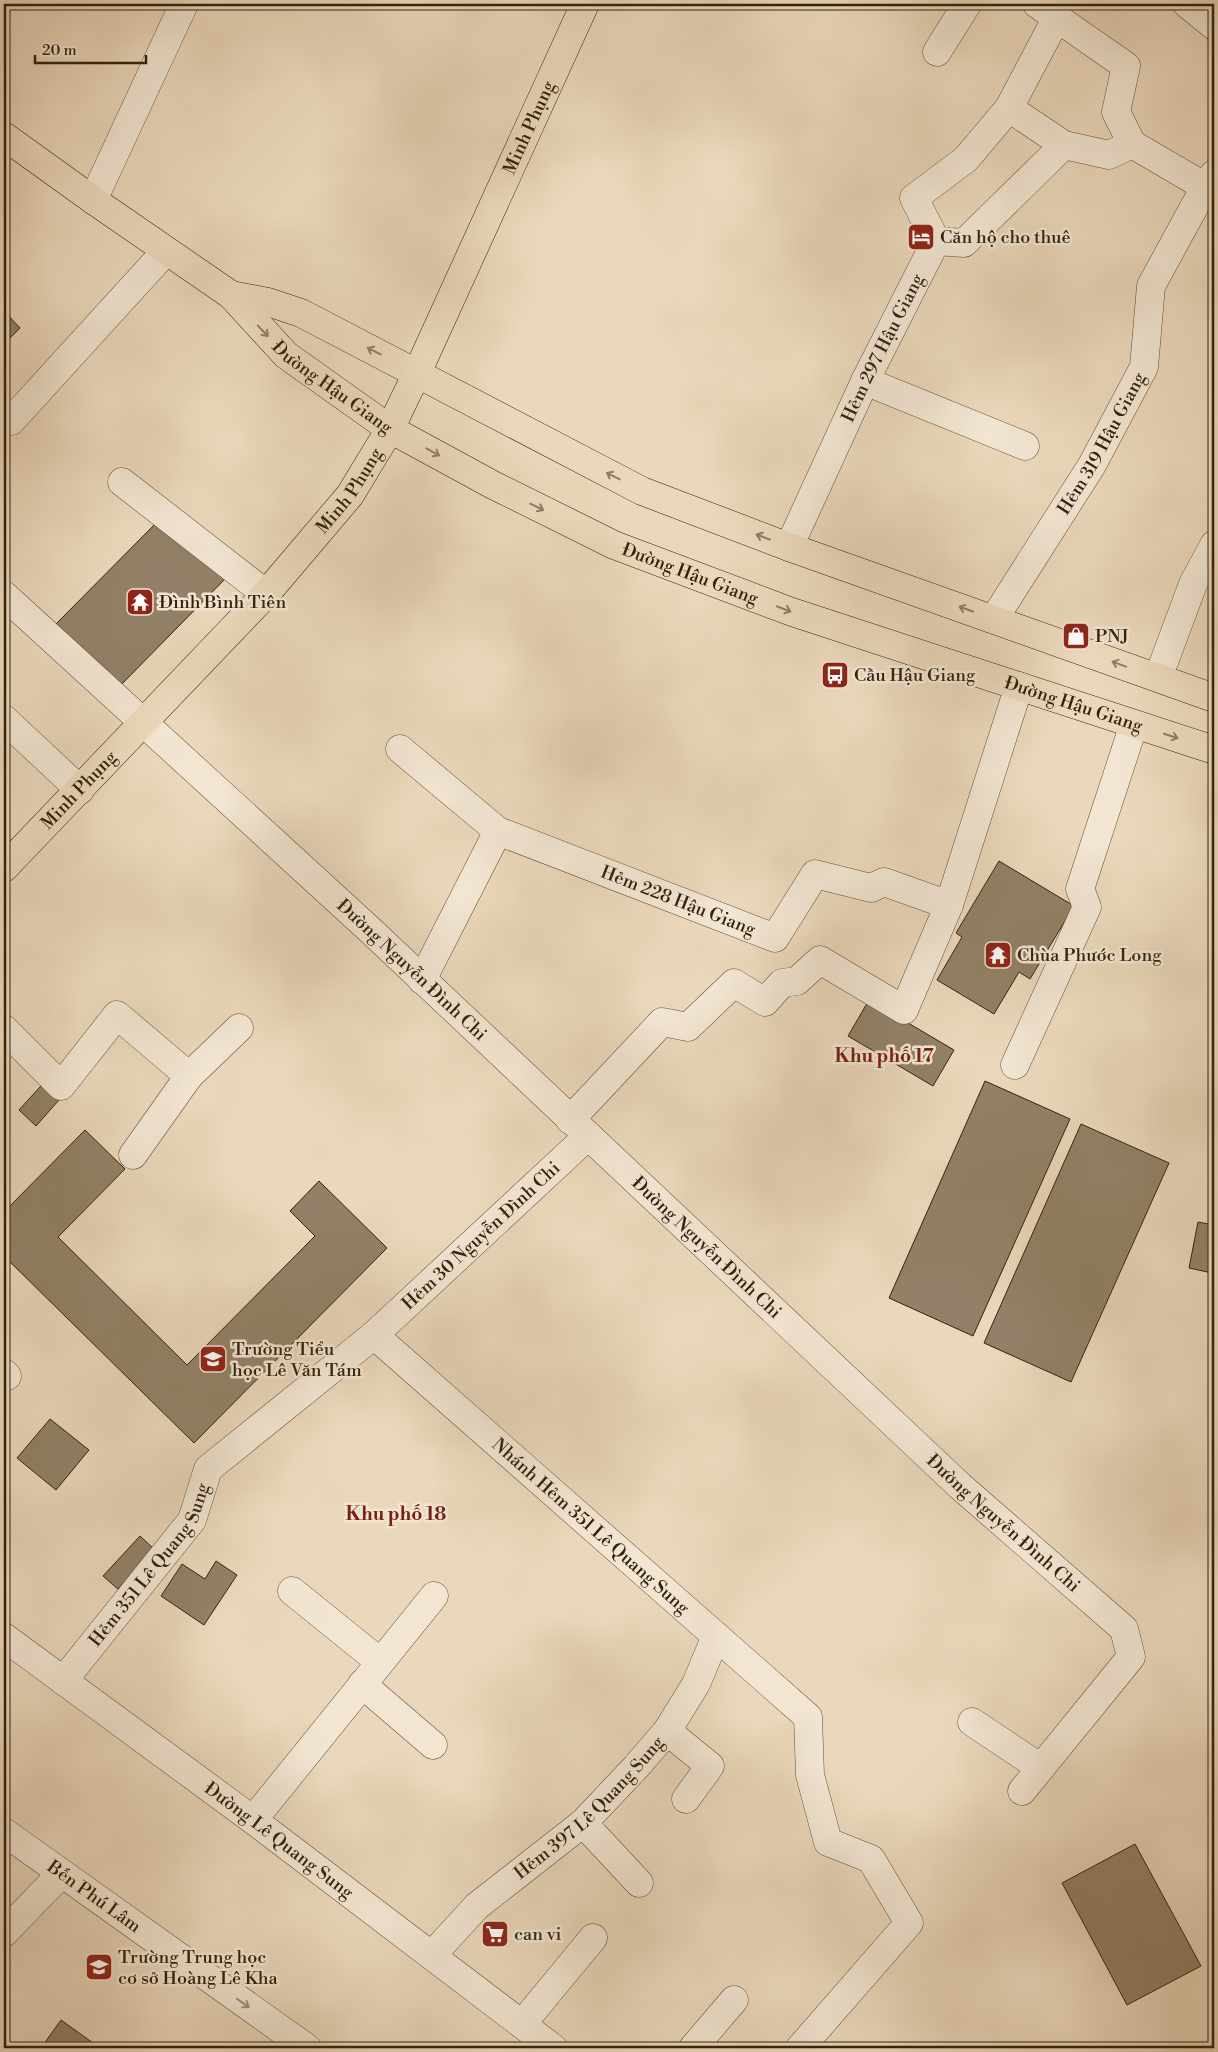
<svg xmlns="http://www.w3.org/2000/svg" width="1218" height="2052" font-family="'Libre Bodoni',serif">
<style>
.building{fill:#928168;stroke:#31220d}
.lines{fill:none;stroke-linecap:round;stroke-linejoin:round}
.minor-casing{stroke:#605039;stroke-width:29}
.major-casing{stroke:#31220d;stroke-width:29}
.minor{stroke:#f2e6d3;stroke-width:28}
.major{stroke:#ebd8bc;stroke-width:28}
.oneway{stroke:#8e7d64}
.oneway2{stroke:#9b8e7a}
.labels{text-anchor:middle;stroke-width:5;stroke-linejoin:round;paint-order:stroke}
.street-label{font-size:18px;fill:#31220d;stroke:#f2e6d3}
.poi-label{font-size:18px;fill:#31220d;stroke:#f2e6d3;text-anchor:start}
.neighbourhood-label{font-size:19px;font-weight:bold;fill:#7a1f14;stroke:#f2e6d3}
</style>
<rect width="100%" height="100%" fill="#ebd8bc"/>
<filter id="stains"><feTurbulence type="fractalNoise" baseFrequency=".004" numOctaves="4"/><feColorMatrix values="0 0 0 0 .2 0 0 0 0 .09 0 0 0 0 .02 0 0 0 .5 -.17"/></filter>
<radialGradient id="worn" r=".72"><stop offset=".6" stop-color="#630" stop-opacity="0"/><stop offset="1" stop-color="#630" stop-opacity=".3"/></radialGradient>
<!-- building -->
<path class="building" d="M4,311L20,328L4,344Z
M163,516L226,578L117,689L53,627Z
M999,861L1074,906L1030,979L1019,972L994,1014L937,980L962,937L956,933Z
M869,1000L954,1050L933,1086L848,1036Z
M49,1077L66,1092L36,1126L19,1110Z
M985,1081L1070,1119L973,1336L889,1298Z
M1081,1124L1169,1163L1071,1382L984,1343Z
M85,1130L125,1169L58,1237L187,1365L315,1236L290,1211L319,1181L387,1248L194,1443L4,1256V1212Z
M1198,1222L1214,1225V1260L1212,1273L1189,1268Z
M50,1419L89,1450L56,1490L17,1458Z
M140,1536L154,1549L118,1589L103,1576Z
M216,1561L237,1575L204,1625L161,1596L182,1564L205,1579Z
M1135,1844L1201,1966L1127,2005L1062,1883Z
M61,2020L100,2048H41Z"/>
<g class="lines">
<!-- minor casing -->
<g class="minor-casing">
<g id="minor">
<path d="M1037,4L1126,66L1116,112L1132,144L1214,192"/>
<path d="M1187,4L1214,26"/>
<path d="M937,52L967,4"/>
<path d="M1009,108L1064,145L1109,155L1132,144"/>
<path d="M93,200L184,4"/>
<path d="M936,241L964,243L1064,145"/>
<path d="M865,381L1025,446"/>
<path d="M11,421L166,251"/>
<path d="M122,482L266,594"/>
<path id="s1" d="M789,547L865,381L936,241L914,198L966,159L1009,108L1056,19"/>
<path id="s2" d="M4,595L369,929L960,1486L1124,1629L1131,1657L1022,1791"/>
<path id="s3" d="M994,619L1092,465L1144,367L1151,286L1205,187L1214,174"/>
<path d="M1158,678L1193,584L1214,545"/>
<path d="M4,719L80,790"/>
<path id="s4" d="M400,749L498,831L775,938L815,874L871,888L884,882L949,905L1019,686"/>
<path d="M422,980L498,831"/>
<path d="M4,1029L61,1086L117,1015L189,1076L239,1028"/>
<path d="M1015,1065L1087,907L1080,889L1134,724"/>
<path d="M570,1120L662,1022L688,1027L734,983L765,1002L782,983L797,981L820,960L904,1010L949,905"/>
<path d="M133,1155L189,1076"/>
<path id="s5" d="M374,1335L808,1717L810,1775L828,1842L871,1859L909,1923L800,2048"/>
<path d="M4,1373L7,1376"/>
<path d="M292,1591L380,1662"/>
<path id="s6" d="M4,1637L253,1820L553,2048"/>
<path id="s7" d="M63,1681L192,1520L208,1469L374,1335L588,1136"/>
<path d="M362,1684L433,1745"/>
<path d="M972,1722L1041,1768"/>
<path d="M667,1731L710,1766L686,1799"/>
<path d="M253,1820L434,1596"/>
<path d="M583,1823L639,1883"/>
<path id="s8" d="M4,1832L307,2048"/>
<path d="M4,1933L61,1874"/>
<path id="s9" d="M432,1955L477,1906L583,1823L636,1767L667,1731L696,1684L716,1636"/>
<path d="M522,2024L593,1938"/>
<path d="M693,2048L734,2000"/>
</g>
</g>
<!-- major casing -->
<g class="major-casing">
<g id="major">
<path id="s10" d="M4,136L93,200L231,295L286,355L390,429L493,485L614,545L792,612L1214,750"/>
<path d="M231,295L268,302L301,313L642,491L789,547L1214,698"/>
<path id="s11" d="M4,868L266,594L350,495L390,429L417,373L585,4"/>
</g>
</g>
<!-- minor -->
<use href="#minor" class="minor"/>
<!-- major -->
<use href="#major" class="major"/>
</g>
<!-- one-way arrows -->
<defs><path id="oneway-shaft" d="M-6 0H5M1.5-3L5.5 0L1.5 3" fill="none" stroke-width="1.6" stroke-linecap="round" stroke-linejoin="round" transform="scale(1.25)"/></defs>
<g class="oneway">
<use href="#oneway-shaft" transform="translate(263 331) rotate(46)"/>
<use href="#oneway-shaft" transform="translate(374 351) rotate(-153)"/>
<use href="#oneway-shaft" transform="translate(433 452) rotate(29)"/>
<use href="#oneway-shaft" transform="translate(613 476) rotate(-153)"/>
<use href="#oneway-shaft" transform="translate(537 507) rotate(26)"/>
<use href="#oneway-shaft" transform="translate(763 537) rotate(-159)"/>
<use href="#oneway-shaft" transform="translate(784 609) rotate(21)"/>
<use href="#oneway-shaft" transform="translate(966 609) rotate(-161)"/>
<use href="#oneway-shaft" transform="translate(1119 664) rotate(-160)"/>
<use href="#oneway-shaft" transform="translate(1171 736) rotate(18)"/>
</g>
<use class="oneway2" href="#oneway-shaft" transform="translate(243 2003) rotate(35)"/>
<!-- icons -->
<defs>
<g id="hotel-square" transform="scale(1.4375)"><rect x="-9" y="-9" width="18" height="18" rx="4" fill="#8f2418" stroke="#f2e6d3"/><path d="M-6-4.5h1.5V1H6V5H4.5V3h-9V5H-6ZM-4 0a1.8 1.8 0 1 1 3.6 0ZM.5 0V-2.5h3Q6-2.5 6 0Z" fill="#fff"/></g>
<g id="temple-square" transform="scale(1.4375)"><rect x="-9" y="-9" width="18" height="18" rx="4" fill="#8f2418" stroke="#f2e6d3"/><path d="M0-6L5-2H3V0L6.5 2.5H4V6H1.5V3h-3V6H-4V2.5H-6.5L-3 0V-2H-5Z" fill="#fff"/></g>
<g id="shop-square" transform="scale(1.4375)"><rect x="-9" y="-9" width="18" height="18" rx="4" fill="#8f2418" stroke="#f2e6d3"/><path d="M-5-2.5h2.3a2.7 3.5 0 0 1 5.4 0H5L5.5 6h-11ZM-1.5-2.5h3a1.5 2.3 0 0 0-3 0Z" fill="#fff"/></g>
<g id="bus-square" transform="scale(1.4375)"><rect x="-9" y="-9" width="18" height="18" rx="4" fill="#8f2418" stroke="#f2e6d3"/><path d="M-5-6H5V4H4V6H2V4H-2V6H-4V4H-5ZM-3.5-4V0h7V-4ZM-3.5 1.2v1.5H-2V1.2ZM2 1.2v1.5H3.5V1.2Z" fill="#fff"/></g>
<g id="school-square" transform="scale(1.4375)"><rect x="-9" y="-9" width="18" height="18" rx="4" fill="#8f2418" stroke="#f2e6d3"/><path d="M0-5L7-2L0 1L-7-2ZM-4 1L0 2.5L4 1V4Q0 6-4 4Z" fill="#fff"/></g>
<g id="supermarket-square" transform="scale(1.4375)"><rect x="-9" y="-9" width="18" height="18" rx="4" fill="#8f2418" stroke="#f2e6d3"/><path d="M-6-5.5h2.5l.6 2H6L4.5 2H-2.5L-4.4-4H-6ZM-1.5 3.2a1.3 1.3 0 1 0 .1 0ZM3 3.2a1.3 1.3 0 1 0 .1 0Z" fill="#fff"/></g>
</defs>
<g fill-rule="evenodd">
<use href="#hotel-square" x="921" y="237"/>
<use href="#temple-square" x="140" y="602"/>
<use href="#shop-square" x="1076" y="636"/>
<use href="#bus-square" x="835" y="675"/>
<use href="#temple-square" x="998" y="955"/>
<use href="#school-square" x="213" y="1359"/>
<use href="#supermarket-square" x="495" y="1934"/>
<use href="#school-square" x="99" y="1967"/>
</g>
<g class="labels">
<!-- street labels -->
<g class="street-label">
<text dy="6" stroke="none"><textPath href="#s11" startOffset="918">Minh Phụng</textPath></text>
<text dy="6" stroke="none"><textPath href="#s1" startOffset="220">Hẻm 297 Hậu Giang</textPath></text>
<text dy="6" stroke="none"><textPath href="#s10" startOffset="415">Đường Hậu Giang</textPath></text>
<text dy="6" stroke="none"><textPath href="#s3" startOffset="206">Hẻm 319 Hậu Giang</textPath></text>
<text dy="6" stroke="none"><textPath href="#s11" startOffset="512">Minh Phụng</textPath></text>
<text dy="6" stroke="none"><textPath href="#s10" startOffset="820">Đường Hậu Giang</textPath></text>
<text dy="6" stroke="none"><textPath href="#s10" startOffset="1225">Đường Hậu Giang</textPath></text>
<text dy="6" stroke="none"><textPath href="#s11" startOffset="108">Minh Phụng</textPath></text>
<text dy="6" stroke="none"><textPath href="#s4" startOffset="321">Hẻm 228 Hậu Giang</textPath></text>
<text dy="6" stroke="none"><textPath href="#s2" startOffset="554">Đường Nguyễn Đình Chi</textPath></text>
<text dy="6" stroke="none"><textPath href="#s7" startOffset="619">Hẻm 30 Nguyễn Đình Chi</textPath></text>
<text dy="6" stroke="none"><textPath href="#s2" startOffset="959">Đường Nguyễn Đình Chi</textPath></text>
<text dy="6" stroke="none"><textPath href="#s2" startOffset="1364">Đường Nguyễn Đình Chi</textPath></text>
<text dy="6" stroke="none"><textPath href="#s5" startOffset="289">Nhánh Hẻm 351 Lê Quang Sung</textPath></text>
<text dy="6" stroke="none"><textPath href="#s7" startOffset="146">Hẻm 351 Lê Quang Sung</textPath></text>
<text dy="6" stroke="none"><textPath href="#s9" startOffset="216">Hẻm 397 Lê Quang Sung</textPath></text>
<text dy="6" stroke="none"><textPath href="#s6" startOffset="342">Đường Lê Quang Sung</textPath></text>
<text dy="6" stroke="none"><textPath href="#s8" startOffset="111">Bến Phú Lâm</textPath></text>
</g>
<!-- poi labels -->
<g class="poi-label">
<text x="940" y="243">Căn hộ cho thuê</text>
<text x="159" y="608">Đình Bình Tiên</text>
<text x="1095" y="642">PNJ</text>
<text x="854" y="681">Cầu Hậu Giang</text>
<text x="1017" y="961">Chùa Phước Long</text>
<text x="232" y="1355">Trường Tiểu<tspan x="232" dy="21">học Lê Văn Tám</tspan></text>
<text x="514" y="1940">can vi</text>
<text x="118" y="1963">Trường Trung học<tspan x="118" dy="21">cơ sở Hoàng Lê Kha</tspan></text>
</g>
<!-- neighbourhood labels -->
<g class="neighbourhood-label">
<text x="884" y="1062">Khu phố 17</text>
<text x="396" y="1520">Khu phố 18</text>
</g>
</g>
<!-- margin -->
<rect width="1218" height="2052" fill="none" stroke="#ebd8bc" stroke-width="20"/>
<rect x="5" y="5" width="1208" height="2042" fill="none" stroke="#31220d" stroke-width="2.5"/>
<rect x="10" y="10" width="1198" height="2032" fill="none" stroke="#31220d"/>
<!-- scale -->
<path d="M35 55v8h111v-8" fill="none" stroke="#31220d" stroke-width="2.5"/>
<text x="42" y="55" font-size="15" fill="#31220d" stroke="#f2e6d3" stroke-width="4" paint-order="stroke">20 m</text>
<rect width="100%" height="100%" filter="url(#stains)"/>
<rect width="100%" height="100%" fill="url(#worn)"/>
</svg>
